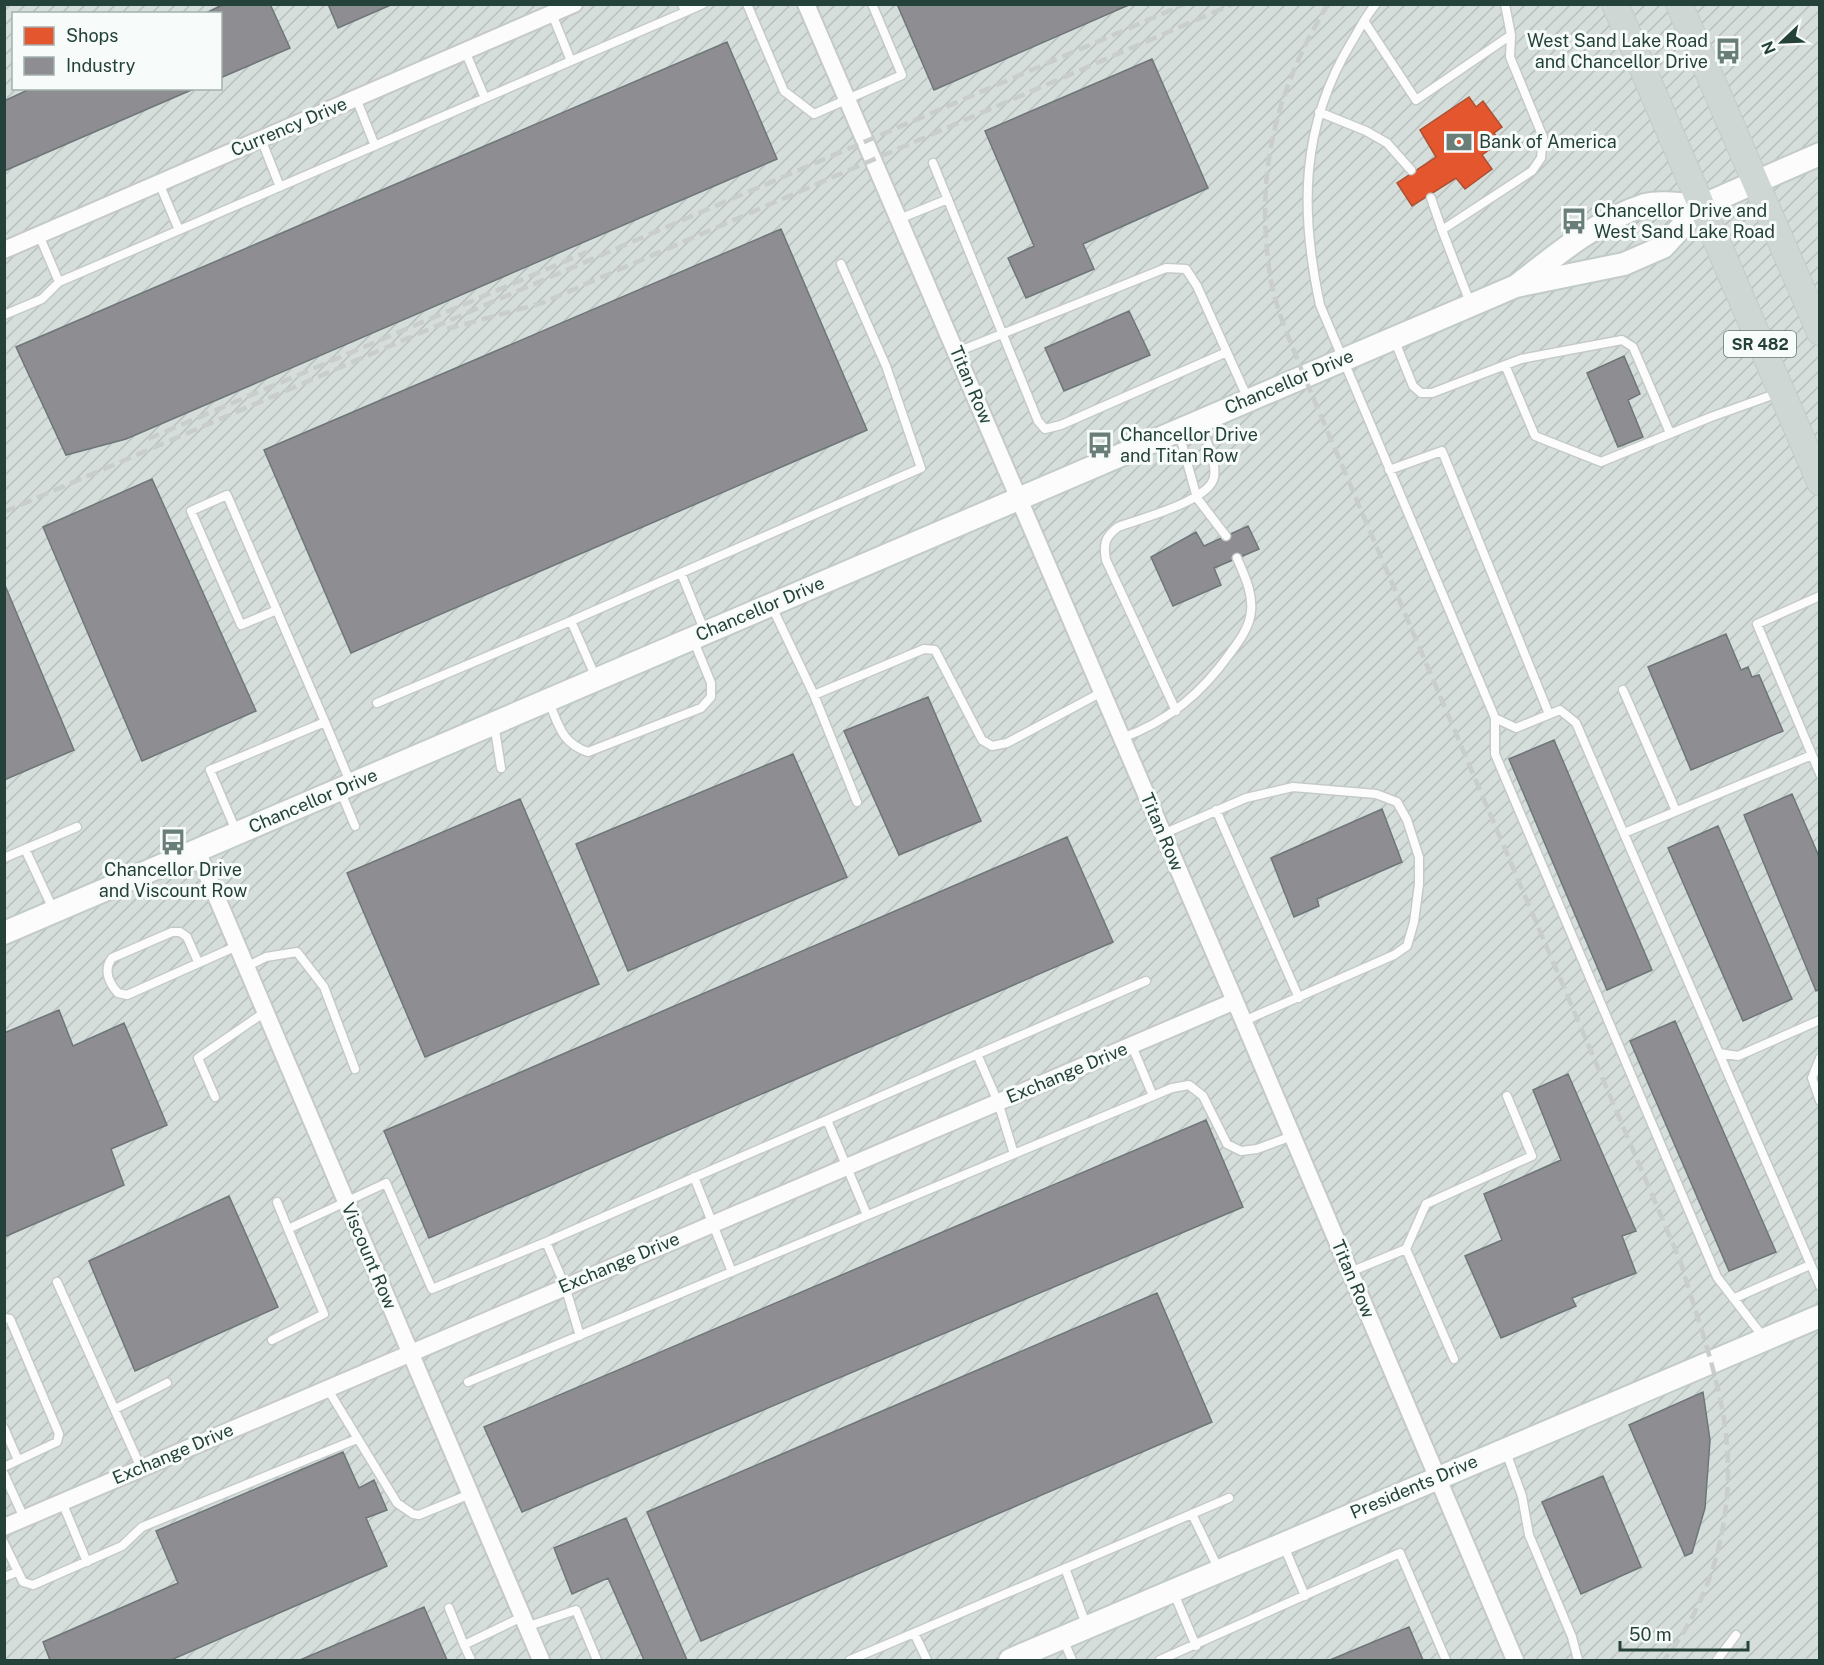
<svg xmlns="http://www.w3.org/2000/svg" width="1824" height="1665" font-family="'Public Sans',sans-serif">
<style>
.industrial{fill:url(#industrial-furrows);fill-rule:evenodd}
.shops{fill:#e4572e;stroke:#aa5132;stroke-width:1.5}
.industry{fill:#8d8d92;stroke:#6e7678;stroke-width:1.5}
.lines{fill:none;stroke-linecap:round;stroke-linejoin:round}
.lane-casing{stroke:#c5cac8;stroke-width:11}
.street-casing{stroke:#c5cac8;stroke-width:20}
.secondary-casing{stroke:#c3cbc8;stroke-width:26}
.primary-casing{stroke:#c3ccc9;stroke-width:28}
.lane{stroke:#fcfcfc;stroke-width:8}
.street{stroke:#fcfcfc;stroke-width:16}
.secondary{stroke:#fcfcfc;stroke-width:22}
.primary{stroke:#cfd7d5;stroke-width:26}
.rail{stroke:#c9cdcc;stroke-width:4.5;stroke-dasharray:12 6;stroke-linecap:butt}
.labels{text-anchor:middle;stroke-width:6;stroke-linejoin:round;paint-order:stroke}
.shield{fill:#f7fbf9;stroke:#637a73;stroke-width:1.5}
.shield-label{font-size:16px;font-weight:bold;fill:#24423a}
.poi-label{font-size:18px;fill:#24423a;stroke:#f7fbf9;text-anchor:start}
.street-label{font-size:18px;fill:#24423a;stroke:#f7fbf9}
</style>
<defs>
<pattern id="industrial-furrows" width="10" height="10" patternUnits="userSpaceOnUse" patternTransform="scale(1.5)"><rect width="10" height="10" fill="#d6dedb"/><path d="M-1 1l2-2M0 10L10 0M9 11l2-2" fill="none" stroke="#b8c0bd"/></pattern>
</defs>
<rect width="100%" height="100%" fill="#e8edeb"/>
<!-- industrial -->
<path class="industrial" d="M5,5H1819V1660H5ZM14,14H220V88H14Z"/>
<!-- shops -->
<path class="shops" d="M1469,97L1476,107L1483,101L1502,127L1494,133L1500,142L1482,155L1492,169L1465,189L1456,178L1412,206L1397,183L1436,157L1420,130Z"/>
<!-- industry -->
<path class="industry" d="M224,4H270L290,48L220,78V14H204Z
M328,4H393L338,28Z
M897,4H1131L934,90Z
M727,42L777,159L126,439L66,455L16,347Z
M1152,59L1208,188L1083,244L1094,269L1026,298L1008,258L1034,246L985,131Z
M32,88H196L4,171V101Z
M781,229L867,430L351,653L264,450Z
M1129,311L1150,355L1064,391L1045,348Z
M1624,356L1640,394L1628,400L1643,437L1618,447L1587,373Z
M152,479L256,711L142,761L43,527Z
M1248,526L1259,549L1214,568L1221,585L1173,606L1151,557L1196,532L1204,546Z
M4,583L74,750L4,780Z
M1726,634L1741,670L1748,667L1752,677L1759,675L1783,731L1691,770L1648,667Z
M928,697L981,821L899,855L844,731Z
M1554,740L1652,970L1607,990L1509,759Z
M793,754L847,877L628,971L576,844Z
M1792,794L1820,859V989L1816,991L1744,815Z
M520,799L599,984L425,1057L347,873Z
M1382,809L1402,862L1317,899L1319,906L1294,917L1271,858Z
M1718,826L1792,999L1743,1021L1668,848Z
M1067,837L1113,942L429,1238L384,1131Z
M59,1010L73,1046L124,1023L167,1125L111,1149L124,1185L4,1237V1033Z
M1675,1021L1776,1252L1729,1271L1630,1041Z
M1568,1074L1636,1231L1622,1236L1636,1273L1572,1298L1576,1306L1501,1338L1465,1256L1502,1240L1484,1194L1561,1160L1533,1090Z
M1206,1120L1243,1207L522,1512L484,1427Z
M229,1196L278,1307L135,1371L89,1261Z
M1157,1293L1212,1422L701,1641L647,1512Z
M1703,1392L1710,1440L1705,1508L1692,1553L1685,1556L1629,1425Z
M343,1452L359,1488L374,1480L387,1510L366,1518L387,1566L171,1660H50L43,1642L178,1583L156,1531Z
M1603,1476L1641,1567L1581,1594L1542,1502Z
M626,1518L687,1660H644L608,1578L572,1594L554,1548Z
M424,1607L447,1660H300Z
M1409,1627L1423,1660H1330Z"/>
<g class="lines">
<!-- lane casing -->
<g class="lane-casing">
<path id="lane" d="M682,4L685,12L703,4
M747,4L784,91L814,114L902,75L872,4
M1376,4C1366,15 1359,30 1351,43C1300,127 1300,212 1320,305L1495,718L1516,728L1560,710L1576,723L1719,1053L1738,1056L1820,1020
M552,14L571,61L685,12
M1364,21L1416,100L1511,35
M465,51L485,98
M356,98L375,146
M1319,112L1366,131L1387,143L1411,170
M261,139L280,187
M933,163L1038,421L1045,429L1061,425L1227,352
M159,183L179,230
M1431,198L1442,230
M899,219L948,199
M39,235L59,282L571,61
M1471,305L1442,230L1532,171L1541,158L1543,137L1510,57L1511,35L1505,4
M4,315L42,299L59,282
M1394,339L1413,386L1421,393H1432L1521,359L1622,340L1633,347L1670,433
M957,352L1166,268L1186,269L1197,286L1248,399
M1505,365L1535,436L1601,462L1711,417L1778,393
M1179,433L1197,498L1226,536
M1389,470L1442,451L1549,714
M681,573L705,632
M1820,596L1757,624L1820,774
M772,607L814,695L857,802
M277,610L241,625L191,511L227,495L325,722
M596,678L571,621L921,468L886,366L841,264
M1623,690L1676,811
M814,695L924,649L935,650L982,740L992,746L1007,743L1102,692
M548,700C559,725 561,743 588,752L701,708L711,697V683L693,639
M377,703L571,621
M1176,711L1106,560C1103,544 1105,537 1118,527C1139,519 1210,501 1214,477C1217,459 1205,439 1199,423
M1495,718V754L1717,1277L1764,1338
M494,723L501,768
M1122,738C1169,721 1202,693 1231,652C1240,640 1250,626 1251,611C1253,592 1244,575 1237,558
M340,790L355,826
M1216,810L1299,998
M237,833L210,770L325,722L351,784
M1624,833L1812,755
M1163,834L1246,798L1293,787L1376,794L1397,802L1407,820L1419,857V884L1414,922L1407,946L1394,955L1244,1021
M25,849L54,911
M4,858L77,827
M198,962L187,937L180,932H172L112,958C103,970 109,983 118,993L127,995L237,946
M246,967L266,957L297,952L324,987L355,1069
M1132,1046L1153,1096
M1719,1053L1820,1286
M977,1054L998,1102L1014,1154
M1820,1058L1812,1078L1820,1101
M215,1097L198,1058L265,1012
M827,1120L867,1215
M694,1177L732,1272
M277,1202L288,1229
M546,1242L565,1286L580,1336
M1406,1249L1454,1359
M1350,1272L1406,1249L1426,1204L1532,1156L1507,1096
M57,1282L141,1468
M1735,1298L1810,1265
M4,1318L10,1319L59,1434L57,1442L4,1467
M272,1340L324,1314L288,1229L386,1183L432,1289L546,1242L1146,981
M468,1382L1172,1088L1189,1085L1203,1096L1227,1144L1241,1151L1257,1149L1292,1136
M327,1388L397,1503L413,1514L419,1515L470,1494
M115,1409L167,1383
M4,1428L18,1460
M1506,1452L1522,1496L1529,1535L1572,1637L1578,1660
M4,1474L24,1518
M62,1502L87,1562
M1192,1514L1219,1570
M4,1543L23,1582L33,1585L122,1546L142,1527L357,1439
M1283,1544L1305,1596
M1065,1568L1087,1627
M4,1577L17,1572
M1173,1591L1196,1646
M449,1608L464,1645
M526,1627L576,1610L597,1660
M914,1633L1229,1498
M1063,1639L1072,1660
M471,1660L464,1645L522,1617
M850,1660L914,1633L927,1660
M1160,1660L1400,1553L1446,1660
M1717,1660L1736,1635"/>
</g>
<!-- street casing -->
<g class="street-casing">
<path id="street" d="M806,4L1235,1001L1515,1660
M4,250L574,4
M197,851L541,1660
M4,1527L1235,1001"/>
</g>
<!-- secondary casing -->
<g class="secondary-casing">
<path id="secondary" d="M1519,284C1557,254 1598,220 1645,205C1661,201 1685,205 1701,206
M4,933L1516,286L1624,264L1663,247L1701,206L1820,154
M1010,1660L1820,1316"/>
</g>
<!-- primary casing -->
<g class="primary-casing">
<path id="primary" d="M1615,4L1820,482
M1679,4L1820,332"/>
</g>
<!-- lane -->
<use href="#lane" class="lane"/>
<!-- street -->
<use href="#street" class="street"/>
<!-- secondary -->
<use href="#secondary" class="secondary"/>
<!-- primary -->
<use href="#primary" class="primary"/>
<!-- rail -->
<path class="rail" d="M1328,4C1274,93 1254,177 1271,281C1277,313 1292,345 1304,376L1681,1263C1698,1322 1722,1383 1727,1445C1733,1521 1712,1600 1664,1660
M447,329L542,303L1233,4
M148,439L587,252
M4,512L1185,4"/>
</g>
<!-- icons -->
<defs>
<g id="bus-bare" transform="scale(2.07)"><path d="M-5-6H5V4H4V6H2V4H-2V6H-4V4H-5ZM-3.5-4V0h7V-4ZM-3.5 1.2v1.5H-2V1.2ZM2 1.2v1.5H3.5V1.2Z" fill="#697e78" stroke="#f7fbf9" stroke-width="2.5" paint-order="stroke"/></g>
<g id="bank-bare" transform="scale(2.07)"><path d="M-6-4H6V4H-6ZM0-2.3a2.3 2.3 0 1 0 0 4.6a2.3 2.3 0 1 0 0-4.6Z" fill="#697e78" stroke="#f7fbf9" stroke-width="2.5" paint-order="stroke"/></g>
</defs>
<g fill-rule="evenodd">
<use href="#bus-bare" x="1728" y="51"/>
<use href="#bank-bare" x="1459" y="142"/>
<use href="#bus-bare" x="1574" y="221"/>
<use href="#bus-bare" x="1100" y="445"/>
<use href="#bus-bare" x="173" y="842"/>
</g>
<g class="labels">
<!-- shield labels -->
<rect class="shield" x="1724" y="331" width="72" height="26" rx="4.5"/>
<g class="shield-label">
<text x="1760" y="350">SR 482</text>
</g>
<!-- poi labels -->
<g class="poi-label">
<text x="1708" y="47" text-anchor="end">West Sand Lake Road<tspan x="1708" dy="21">and Chancellor Drive</tspan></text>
<text x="1479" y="148">Bank of America</text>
<text x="1594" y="217">Chancellor Drive and<tspan x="1594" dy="21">West Sand Lake Road</tspan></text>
<text x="1120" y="441">Chancellor Drive<tspan x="1120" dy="21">and Titan Row</tspan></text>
<text x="173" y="876" text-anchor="middle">Chancellor Drive<tspan x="173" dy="21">and Viscount Row</tspan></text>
</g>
<!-- street labels -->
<g class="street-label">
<text transform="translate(289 127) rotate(-23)" y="6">Currency Drive</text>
<text transform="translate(1289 382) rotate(-23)" y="6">Chancellor Drive</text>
<text transform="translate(971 385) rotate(67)" y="6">Titan Row</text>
<text transform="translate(760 609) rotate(-23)" y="6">Chancellor Drive</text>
<text transform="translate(313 801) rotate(-23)" y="6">Chancellor Drive</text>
<text transform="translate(1162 832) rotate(67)" y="6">Titan Row</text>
<text transform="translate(1067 1073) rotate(-23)" y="6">Exchange Drive</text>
<text transform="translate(369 1256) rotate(67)" y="6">Viscount Row</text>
<text transform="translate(619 1263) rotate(-23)" y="6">Exchange Drive</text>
<text transform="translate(1353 1279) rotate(67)" y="6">Titan Row</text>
<text transform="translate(173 1454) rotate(-23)" y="6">Exchange Drive</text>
<text transform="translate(1414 1487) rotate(-23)" y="6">Presidents Drive</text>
</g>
</g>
<!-- border -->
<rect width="1824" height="1665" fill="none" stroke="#24423a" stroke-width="12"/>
<!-- legend -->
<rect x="12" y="12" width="210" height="78" fill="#f7fbf9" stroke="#a3b1ad" stroke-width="1.5"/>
<rect x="24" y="27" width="30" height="18" fill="#e4572e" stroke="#a3b1ad" stroke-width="1.5"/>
<text x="66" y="42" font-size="18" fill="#24423a">Shops</text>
<rect x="24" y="57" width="30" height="18" fill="#8d8d92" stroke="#a3b1ad" stroke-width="1.5"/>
<text x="66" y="72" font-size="18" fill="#24423a">Industry</text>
<!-- north arrow -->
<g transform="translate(1782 42) rotate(247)" stroke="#f7fbf9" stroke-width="4.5" paint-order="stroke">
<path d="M0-4.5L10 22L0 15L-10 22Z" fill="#24423a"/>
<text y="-9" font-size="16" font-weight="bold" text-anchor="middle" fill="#24423a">N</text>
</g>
<!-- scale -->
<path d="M1620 1641v9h128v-9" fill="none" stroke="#24423a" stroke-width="3"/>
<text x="1629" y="1641" font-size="18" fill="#24423a" stroke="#f7fbf9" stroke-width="4.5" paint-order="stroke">50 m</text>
</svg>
